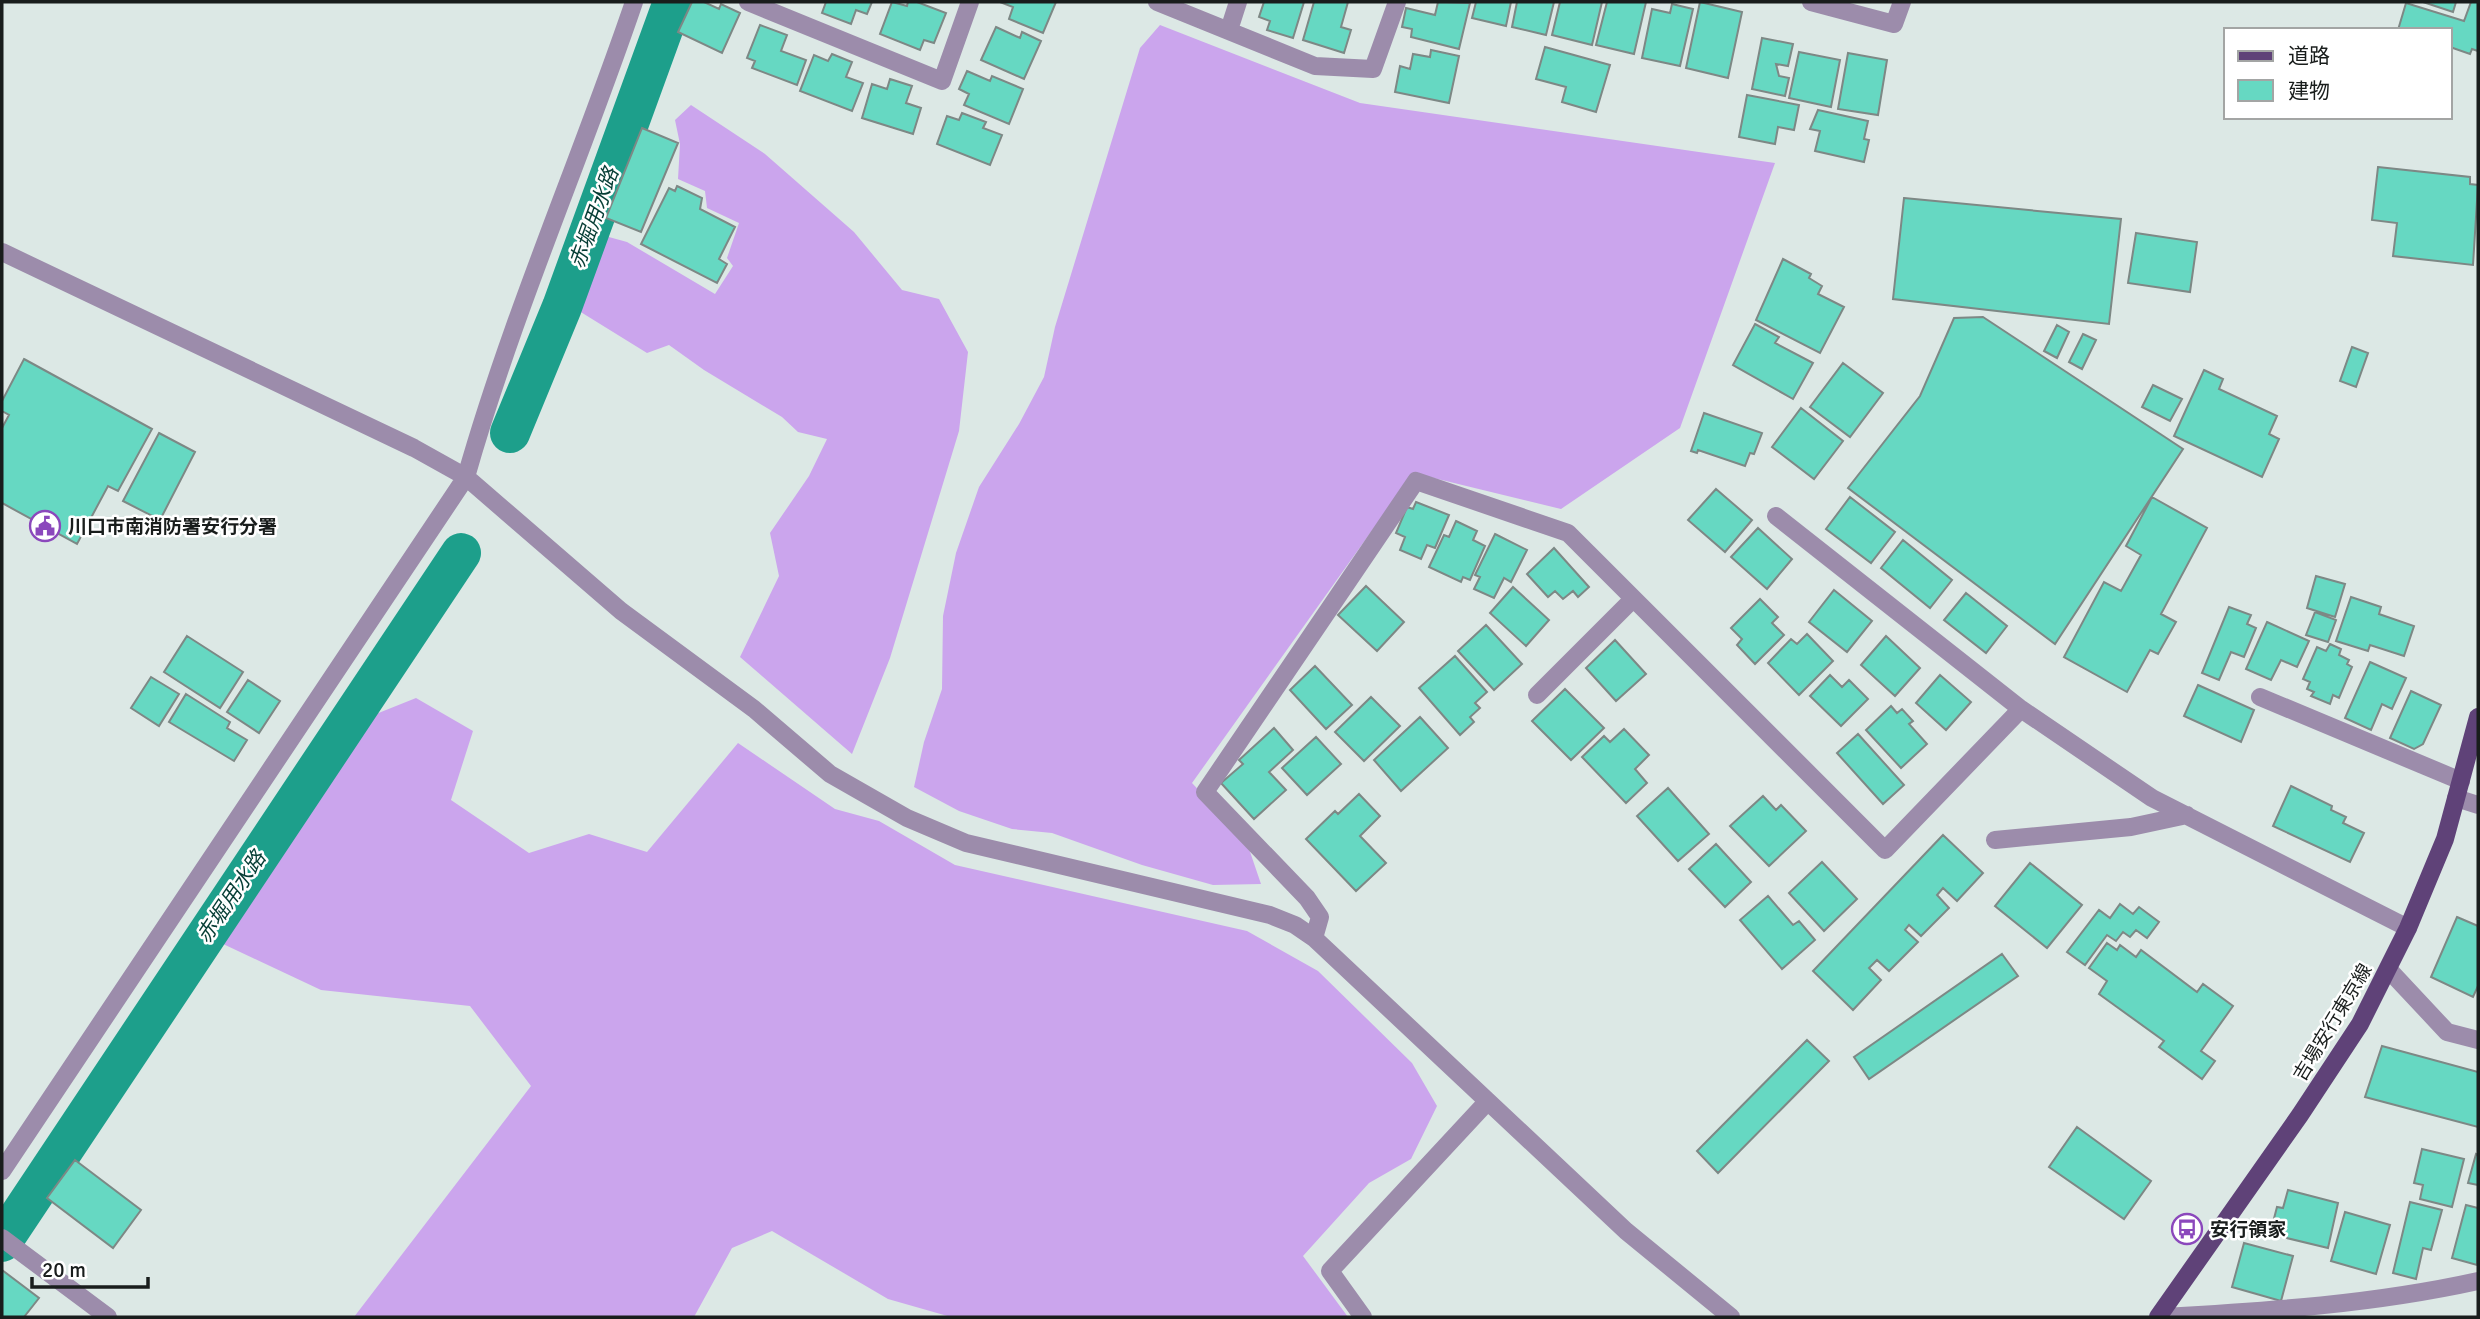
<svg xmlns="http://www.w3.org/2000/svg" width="2480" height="1319" font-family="Signika,'Noto Sans JP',sans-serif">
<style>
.forest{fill:#cba5ed}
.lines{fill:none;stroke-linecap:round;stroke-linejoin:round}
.canal{stroke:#1d9f8b;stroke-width:40}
.building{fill:#66d8c2;stroke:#7d8885;stroke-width:2}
.minor{stroke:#9c8cab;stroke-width:18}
.major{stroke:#5f4278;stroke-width:18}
.labels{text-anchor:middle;stroke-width:5;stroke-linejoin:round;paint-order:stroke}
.poi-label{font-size:19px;font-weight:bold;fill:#191d1c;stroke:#fff;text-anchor:start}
.street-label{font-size:19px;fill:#191d1c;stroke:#fff}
.water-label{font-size:21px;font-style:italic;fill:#063d35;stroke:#fff}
</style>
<rect width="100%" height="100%" fill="#dce8e5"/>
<!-- forest -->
<path class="forest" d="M1160,25L1360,103L1775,163L1680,428L1561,509L1413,473L1192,783L1246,840L1261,884L1213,885L1142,865L1052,833L1012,829L959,811L914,787L924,742L942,689L943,616L956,553L979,487L1019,424L1044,377L1055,327L1140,48Z
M691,105L765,154L854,232L902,290L939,299L968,352L959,431L890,658L852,754L740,657L779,576L770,533L809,476L827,439L798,432L782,417L704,370L669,345L647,353L571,306L598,234L627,242L715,294L733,266L727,258L739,223L707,208L705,191L678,179L680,144L675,120Z
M416,698L473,731L451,800L529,853L589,834L647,852L738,743L835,809L879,821L955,865L1247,931L1318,971L1412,1063L1437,1106L1411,1159L1369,1183L1303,1256L1348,1317H951L888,1299L772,1231L732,1248L694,1317H354L531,1086L470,1006L321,990L221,943L376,714Z"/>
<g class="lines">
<!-- canal -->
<path class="canal" d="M510,433L562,307L673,2
M2,1242L461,553"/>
</g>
<!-- building -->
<path class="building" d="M692,2H704L719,9L721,4L740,13L722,53L678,32Z
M826,2H872L867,14L856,10L851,24L822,13Z
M892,2L907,6L908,2H917L946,13L934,43L924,40L920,50L880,34Z
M1000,2H1056L1043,33L1009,19L1013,7Z
M1264,2H1304L1293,38L1267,30L1270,21L1259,17Z
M1314,2H1348L1341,27L1351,30L1344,53L1303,40Z
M1438,2L1470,3L1459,49L1411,37L1412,29L1402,27L1406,8L1435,15Z
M1476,2H1511L1506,26L1472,18Z
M1517,2H1554L1546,35L1512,27Z
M1560,2H1602L1592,45L1552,35Z
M1607,2H1646L1634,54L1596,45Z
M1700,2L1742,12L1728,78L1686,68Z
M2423,2H2456L2453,12Z
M2471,2H2478V51L2472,49L2470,54L2450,47V30H2398L2406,3L2464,21Z
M1672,4L1693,9L1680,66L1642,58L1652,9L1670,13Z
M760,25L787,35L781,51L806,60L797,85L752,68L755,61L747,58Z
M996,27L1020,38L1022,32L1041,41L1024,79L981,60Z
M1762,38L1793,44L1788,66L1776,64L1779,76L1789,78L1785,96L1752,89Z
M1545,47L1610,65L1596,112L1562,102L1566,87L1536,79Z
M1431,50L1459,56L1449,103L1395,92L1400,66L1410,69L1413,54L1430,57Z
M1799,52L1840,60L1831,107L1789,98Z
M1848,53L1887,60L1878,115L1838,109Z
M832,54L852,62L846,77L863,83L852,111L800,91L814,55L828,61Z
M967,71L990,81L992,76L1023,89L1009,124L964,105L969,94L959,89Z
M890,79L912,86L906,103L921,108L913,134L862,118L872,84L887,89Z
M1747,95L1799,105L1794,130L1778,127L1775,144L1739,137Z
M1818,110L1868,121L1864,139L1869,140L1864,162L1815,151L1820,131L1810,129Z
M962,113L986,122L983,128L1002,135L990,165L937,144L947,116L959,120Z
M642,128L678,143L641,232L606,218Z
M2378,167L2470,177V184L2478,185L2473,265L2393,256L2397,223L2372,220Z
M677,186L702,198L700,209L735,227L719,259L727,264L717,283L641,244L669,188L675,191Z
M1904,198L2121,219L2109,324L1893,299Z
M2136,233L2197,242L2190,292L2128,283Z
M1783,259L1811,274L1809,278L1822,286L1818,294L1844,307L1820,353L1756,320Z
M1983,317L2183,449L2055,644L1848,488L1920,396L1954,318Z
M1755,324L1779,337L1775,343L1813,363L1793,399L1733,365Z
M2057,325L2069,332L2057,358L2044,351Z
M2083,334L2096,340L2082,369L2069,362Z
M2352,347L2368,353L2356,387L2340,381Z
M24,359L152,429L118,491L108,486L77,544L2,503V428L9,415L2,411V401Z
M1843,363L1883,393L1850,437L1810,407Z
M2204,370L2223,379L2219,389L2277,416L2269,434L2279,439L2262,477L2174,436Z
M2153,385L2182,399L2170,421L2142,407Z
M1801,408L1843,441L1814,479L1772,447Z
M1704,413L1762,433L1754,454L1750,453L1745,466L1698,450L1697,453L1691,451Z
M159,433L195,452L160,520L123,501Z
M1716,489L1752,520L1725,552L1688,520Z
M1850,497L1895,532L1871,563L1826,529Z
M2152,497L2207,528L2161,614L2176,622L2158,654L2150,650L2127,692L2064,657L2104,582L2121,591L2141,555L2126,546Z
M1416,502L1449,515L1435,548L1427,545L1421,559L1400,550L1405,537L1396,533L1407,507L1413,509Z
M1456,521L1477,531L1473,540L1485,546L1470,580L1463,577L1461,582L1429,567L1444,535L1449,537Z
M1758,528L1792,559L1767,589L1731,557Z
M1495,534L1527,550L1511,582L1504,578L1494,598L1474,589L1480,577L1475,575Z
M1903,540L1952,580L1930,608L1881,568Z
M1554,548L1589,587L1578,597L1573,591L1563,599L1555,591L1548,597L1527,574Z
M2316,576L2345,584L2335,617L2307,608Z
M1366,586L1404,622L1377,651L1338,615Z
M1513,587L1549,620L1526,646L1490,613Z
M1834,590L1872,621L1847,652L1809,622Z
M1966,593L2007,626L1986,653L1944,620Z
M2351,597L2381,607L2379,614L2414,626L2404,656L2370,645L2368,651L2336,641Z
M1760,599L1778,617L1772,623L1784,635L1755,664L1737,645L1742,639L1731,628Z
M2229,607L2251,615L2247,624L2256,628L2244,657L2231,652L2219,680L2202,673Z
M2315,612L2336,620L2328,642L2306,635Z
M2267,622L2309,641L2297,667L2281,660L2271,680L2246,669Z
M1486,625L1522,664L1494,690L1458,651Z
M1807,634L1833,661L1799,695L1768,663L1791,639L1797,644Z
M187,636L243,672L220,708L164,672Z
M1886,636L1920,668L1895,696L1861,665Z
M1615,640L1646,674L1616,701L1586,668Z
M2330,644L2341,649L2339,655L2349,660L2347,664L2352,667L2339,698L2333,695L2330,704L2311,696L2314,692L2307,689L2310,682L2303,679L2317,647L2326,651Z
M1455,656L1487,692L1475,703L1480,708L1470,717L1474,722L1460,735L1419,688Z
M2370,662L2406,678L2392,709L2382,704L2371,730L2345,718Z
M1315,666L1352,705L1326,729L1290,690Z
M1830,675L1842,687L1849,680L1868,699L1841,726L1810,696Z
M1940,675L1971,702L1946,730L1916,703Z
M151,677L179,694L159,726L131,708Z
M248,680L280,701L259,733L227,712Z
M2198,685L2254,710L2241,742L2184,716Z
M1565,689L1604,728L1571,760L1532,721Z
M2411,691L2441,705L2423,744L2414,749L2390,738Z
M186,694L230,722L227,728L247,740L234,761L169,722Z
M1371,697L1400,726L1364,761L1335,732Z
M1891,706L1897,713L1902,709L1913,721L1909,724L1927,744L1901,768L1866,730Z
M1420,717L1448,748L1401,791L1374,760Z
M1274,728L1293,750L1269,772L1286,790L1254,819L1221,783L1243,764L1239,760Z
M1624,729L1649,755L1635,769L1647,783L1626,803L1582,757L1604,736L1610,742Z
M1858,734L1904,785L1883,804L1837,753Z
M1316,737L1341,764L1307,795L1282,768Z
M2291,786L2332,806L2331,810L2346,817L2343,823L2364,833L2350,862L2273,826Z
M1668,788L1709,834L1678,861L1637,816Z
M1359,794L1380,816L1360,836L1386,863L1356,891L1306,839L1335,811L1338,814Z
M1763,796L1776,810L1781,805L1806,831L1769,866L1730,826Z
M1943,835L1983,873L1957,901L1943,888L1937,895L1949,908L1921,936L1909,925L1905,930L1918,942L1889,971L1877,960L1869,968L1881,980L1853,1010L1813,971Z
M1716,844L1751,882L1725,907L1689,869Z
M1822,862L1857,899L1824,931L1789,893Z
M2030,863L2082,905L2047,948L1995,906Z
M1768,896L1793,925L1799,921L1815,940L1782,969L1740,920Z
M2120,904L2133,914L2139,907L2159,922L2147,938L2136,930L2130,937L2123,932L2116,941L2107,935L2085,965L2067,952L2099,910L2110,918Z
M2457,917L2478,926V986L2473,997L2431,977Z
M2107,943L2117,950L2120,945L2136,957L2141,950L2197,992L2203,984L2233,1006L2201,1051L2215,1061L2202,1079L2159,1047L2164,1041L2099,994L2107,981L2089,968Z
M2002,954L2018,976L1869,1079L1854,1057Z
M1807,1040L1829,1061L1718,1173L1697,1151Z
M2382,1046L2478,1072V1127L2365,1097Z
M2077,1127L2151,1181L2124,1219L2049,1167Z
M2422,1149L2464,1159L2452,1207L2420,1199L2423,1185L2414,1183Z
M2476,1154L2478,1155V1185L2468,1183Z
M75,1160L141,1210L113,1248L47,1198Z
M2288,1190L2338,1203L2328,1248L2270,1234L2277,1207L2283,1208Z
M2410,1202L2442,1210L2431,1250L2423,1248L2416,1279L2393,1273Z
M2466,1205L2478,1208L2477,1265L2452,1258Z
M2345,1212L2390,1225L2376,1274L2331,1261Z
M2244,1243L2293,1256L2281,1301L2232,1287Z
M2,1270L39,1298L24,1317H2Z"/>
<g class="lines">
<!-- minor -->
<path class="minor" d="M748,2L942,81L970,2
M1157,2L1315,66L1373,69L1397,2
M1811,2L1894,24L1902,2
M1229,30L1238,2
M2,252L414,448L466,477L621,611L754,709L830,774L907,818L966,843L1270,915L1295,925L1314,938L1626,1231L1731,1317
M1776,516L2021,709
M1537,695L1633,599
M2260,697L2461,781
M2456,798L2478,805
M1995,840L2131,827L2187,815
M1314,938L1320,917L1307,898L1205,792L1416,481L1568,533L1885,850L2021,709L2152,798L2408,928
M2388,969L2447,1032L2478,1040
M2,1171L466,477C512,315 580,161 634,2
M2,1238L108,1317
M1363,1317L1330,1271L1487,1102
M2163,1317C2269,1311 2374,1304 2478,1281"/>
<!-- major -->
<path class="major" d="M2158,1317L2300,1115L2360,1024L2408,928L2445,839L2478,717"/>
</g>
<!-- icons -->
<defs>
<g id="civic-ring" transform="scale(1.575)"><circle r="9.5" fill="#fff" stroke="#8b48bc" stroke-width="1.5"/><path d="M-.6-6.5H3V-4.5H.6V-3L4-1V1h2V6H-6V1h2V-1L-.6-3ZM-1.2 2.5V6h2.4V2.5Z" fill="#8b48bc"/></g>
<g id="bus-ring" transform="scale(1.575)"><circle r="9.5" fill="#fff" stroke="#8b48bc" stroke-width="1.5"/><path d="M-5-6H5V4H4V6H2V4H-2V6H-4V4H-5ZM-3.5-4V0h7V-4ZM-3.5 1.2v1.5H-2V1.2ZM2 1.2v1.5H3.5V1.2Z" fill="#8b48bc"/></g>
</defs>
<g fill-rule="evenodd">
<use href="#civic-ring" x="45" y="526"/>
<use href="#bus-ring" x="2187" y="1229"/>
</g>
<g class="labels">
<!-- poi labels -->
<g class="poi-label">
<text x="68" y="533">川口市南消防署安行分署</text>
<text x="2210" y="1236">安行領家</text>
</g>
<!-- street labels -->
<g class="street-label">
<text transform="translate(2332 1022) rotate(-59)" y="7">吉場安行東京線</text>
</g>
<!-- water labels -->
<g class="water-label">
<text transform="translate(594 218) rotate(-70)" y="7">赤堀用水路</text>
<text transform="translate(231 897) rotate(-56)" y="7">赤堀用水路</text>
</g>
</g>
<!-- border -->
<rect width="2480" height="1319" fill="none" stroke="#191d1c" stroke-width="7"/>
<!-- legend -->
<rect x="2224" y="28" width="228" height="91" fill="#ffffff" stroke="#a3a5a4" stroke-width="2"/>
<rect x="2238" y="51" width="35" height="10" fill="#5f4278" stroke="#a3a5a4" stroke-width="2"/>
<text x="2288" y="63" font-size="21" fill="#191d1c">道路</text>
<rect x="2238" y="80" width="35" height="21" fill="#66d8c2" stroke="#a3a5a4" stroke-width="2"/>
<text x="2288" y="98" font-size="21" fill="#191d1c">建物</text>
<!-- scale -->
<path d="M32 1277v10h116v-10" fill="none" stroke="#191d1c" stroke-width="3.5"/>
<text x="42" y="1277" font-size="21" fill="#191d1c" stroke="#ffffff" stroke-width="5" paint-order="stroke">20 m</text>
</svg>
